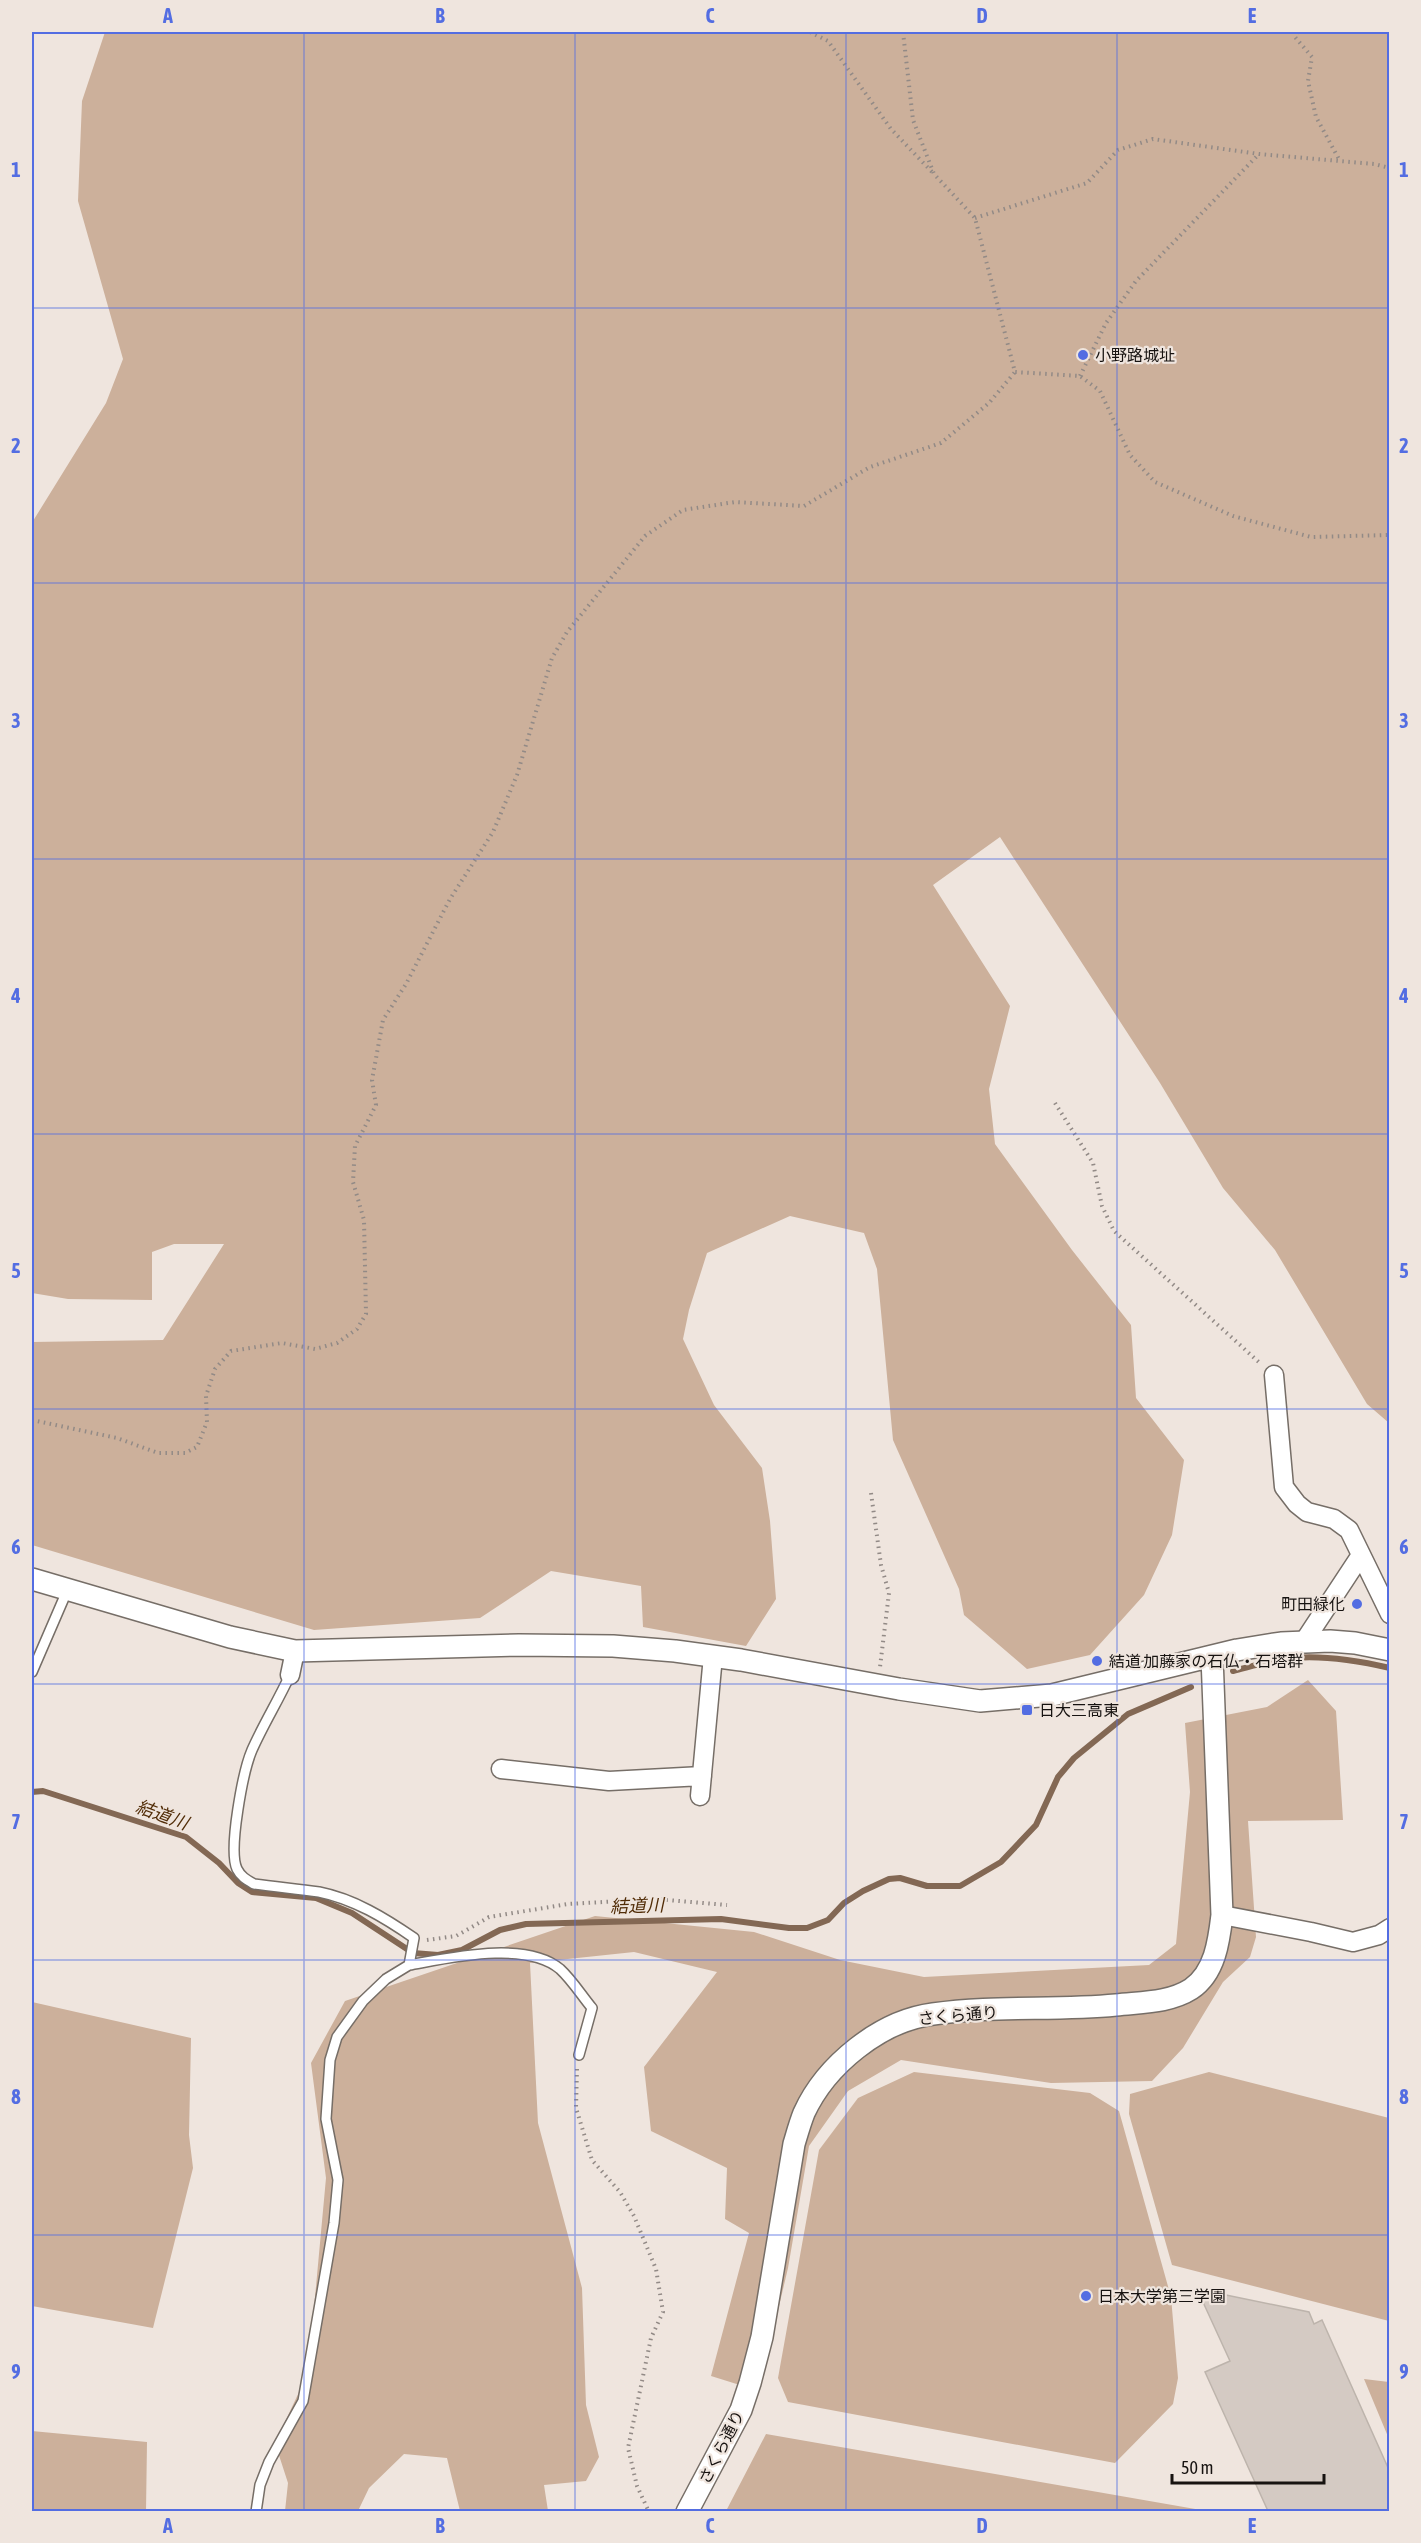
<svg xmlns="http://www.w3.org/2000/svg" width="1421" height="2543" font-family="'Asap Condensed','Noto Sans JP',sans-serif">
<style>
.green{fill:#ccb09b}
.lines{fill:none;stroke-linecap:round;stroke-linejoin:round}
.stream{stroke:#836854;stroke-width:6}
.building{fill:#d4cac3;stroke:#bdb4ac;stroke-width:1.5}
.service-casing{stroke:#766e67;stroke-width:12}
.minor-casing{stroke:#766e67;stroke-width:21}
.tertiary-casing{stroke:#766e67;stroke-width:24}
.path{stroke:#928a86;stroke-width:4;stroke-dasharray:1.5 4.5;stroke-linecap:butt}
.service{stroke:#fff;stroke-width:9}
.minor{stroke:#fff;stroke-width:18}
.tertiary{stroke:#fff;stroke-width:21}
.grid{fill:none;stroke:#536de2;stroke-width:1.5;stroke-opacity:0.55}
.poi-dot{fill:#536de2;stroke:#efe5de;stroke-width:2}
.labels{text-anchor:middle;stroke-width:4.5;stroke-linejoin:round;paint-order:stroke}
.poi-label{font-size:16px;fill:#171311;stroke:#efe5de;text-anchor:start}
.street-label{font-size:16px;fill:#171311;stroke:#efe5de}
.water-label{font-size:18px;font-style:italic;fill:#522d08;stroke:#efe5de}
.neatline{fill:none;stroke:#536de2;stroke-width:2}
.grid-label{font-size:20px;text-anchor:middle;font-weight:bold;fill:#536de2}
</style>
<rect width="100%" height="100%" fill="#efe5de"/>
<!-- green -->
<path class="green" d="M105,32H1389V1423L1367,1404L1275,1250L1223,1188L1160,1083L1000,837L933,885L1010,1006L989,1089L995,1144L1072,1250L1131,1325L1136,1398L1184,1460L1172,1535L1144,1595L1090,1655L1027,1669L964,1615L959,1589L893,1440L877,1269L864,1233L790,1216L707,1253L689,1310L683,1339L714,1405L762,1468L770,1521L776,1599L746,1646L643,1627L641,1586L551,1571L480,1618L314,1630L32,1545V1342L163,1340L224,1244H174L152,1252V1300L68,1299L32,1293V528L33,521L106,403L123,359L78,201L82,101Z
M1308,1680L1336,1711L1343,1820L1248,1821L1256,1937L1250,1957L1223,1982L1183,2048L1152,2081L1051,2083L901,2060L848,2091L809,2146L788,2268L759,2391L711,2376L749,2233L725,2219L727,2168L651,2131L644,2067L717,1972L634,1952L530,1963L538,2123L582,2288L586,2405L599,2457L586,2481L544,2485L548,2511H460L447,2458L404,2454L369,2488L358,2511H285L288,2483L275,2443L308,2373L326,2178L311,2063L345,2001L595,1916L754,1932L840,1960L924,1977L1149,1965L1176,1944L1190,1792L1185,1723L1267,1707Z
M32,2002L191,2038L189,2135L193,2168L153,2328L32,2306Z
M914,2072L1090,2093L1119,2111L1171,2297L1178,2378L1173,2404L1115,2463L788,2402L778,2378L819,2150L858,2098Z
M1209,2072L1389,2118V2321L1172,2265L1129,2114L1130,2094Z
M1364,2379L1389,2382V2439Z
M32,2431L147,2442L146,2511H32Z
M766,2434L1201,2510L1203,2511H726Z"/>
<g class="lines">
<!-- stream -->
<path class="stream" d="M1233,1671C1249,1667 1266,1662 1283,1659C1317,1654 1356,1660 1390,1668
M32,1792L43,1791L186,1837L219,1863L238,1883L252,1892L316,1898L352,1913L413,1953L438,1955L462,1950L500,1930L526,1924L721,1919L789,1928H807L828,1920L844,1903L863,1891L889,1879L900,1878L927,1886H960L1001,1862L1036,1825L1058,1777L1074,1758L1128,1714L1191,1687"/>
</g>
<!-- building -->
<path class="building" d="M1197,2289L1309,2312L1314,2324L1322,2320L1389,2470V2511H1268L1205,2372L1230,2361Z"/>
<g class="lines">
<!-- service casing -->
<g class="service-casing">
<path id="service" d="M32,1672L67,1591
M409,1965C449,1958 526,1940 560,1969C572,1980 582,1996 592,2008L579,2055
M256,2512L260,2485L269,2462L303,2401L334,2223L338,2180L326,2119L330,2060L337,2037L363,2001L386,1979L409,1965L414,1938C385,1918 354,1899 319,1892C297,1889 276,1887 254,1884C247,1880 241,1877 237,1869C228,1850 243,1771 252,1750C263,1725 278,1701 290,1675"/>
</g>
<!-- minor casing -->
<g class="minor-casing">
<path id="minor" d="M1274,1375L1284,1487L1297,1504L1307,1512L1334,1519L1349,1530L1390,1614
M1305,1640L1361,1555
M290,1675L295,1651
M501,1769L609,1781L702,1776
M700,1796L713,1656
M1222,1915L1311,1932L1353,1942L1379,1935L1390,1928"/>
</g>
<!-- tertiary casing -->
<g class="tertiary-casing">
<path id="tertiary" d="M32,1579L230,1637L295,1651L519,1645L613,1646L675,1651L741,1660L899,1689L980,1701L1052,1695L1237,1650L1281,1643L1330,1641L1355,1643L1390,1650
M687,2512L741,2410L750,2383L762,2337L794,2144C797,2134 800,2123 804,2113C826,2065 880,2021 933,2014C993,2005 1055,2011 1116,2005C1141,2002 1169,2003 1191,1989C1215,1973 1219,1941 1222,1915L1212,1657"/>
</g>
<!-- path -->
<path class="path" d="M810,32L828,41L891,129L932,172
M903,32L913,120L934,174L975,218L1015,372L1080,376L1100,391L1130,455L1155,482L1233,516L1311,537L1390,535
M1297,32L1295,37L1312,57L1308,81L1316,117L1340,161
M975,218L1087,183L1118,150L1153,139L1259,154L1374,164L1390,168
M1080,376L1106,323L1136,281L1258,155
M1055,1103L1093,1163L1102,1206L1114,1231L1261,1364
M32,1420L117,1438L158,1453H185L197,1447L207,1422L206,1396L215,1369L231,1351L282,1343L315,1349L337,1343L357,1329L366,1314L364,1220L353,1182L355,1146L376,1105L372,1080L383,1020L406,984L450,899L493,832L517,775L552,658L567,632L645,536L683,510L735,502L804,506L870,467L941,443L989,403L1015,372
M871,1493L881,1565L889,1593L880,1667
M427,1940L456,1936L489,1917L568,1904L656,1899L727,1905
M577,2069L576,2108L592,2160L620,2192L634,2216L656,2269L663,2312L651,2338L628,2448L637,2486L649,2512"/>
<!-- service -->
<use href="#service" class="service"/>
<!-- minor -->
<use href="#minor" class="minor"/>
<!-- tertiary -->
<use href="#tertiary" class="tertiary"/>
</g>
<!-- grid -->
<path class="grid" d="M304,32V2512M575,32V2512M846,32V2512M1117,32V2512M32,308H1390M32,583H1390M32,859H1390M32,1134H1390M32,1409H1390M32,1684H1390M32,1960H1390M32,2235H1390"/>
<!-- markers -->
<g class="poi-dot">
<circle cx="1083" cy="355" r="6"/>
<circle cx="1357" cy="1604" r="6"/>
<circle cx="1097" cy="1661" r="6"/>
<rect x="1021" y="1704" width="12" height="12" rx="3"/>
<circle cx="1086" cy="2296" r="6"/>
</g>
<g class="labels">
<!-- poi labels -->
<g class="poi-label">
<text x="1095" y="361">小野路城址</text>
<text x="1345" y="1610" text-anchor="end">町田緑化</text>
<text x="1109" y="1667">結道 加藤家の石仏・石塔群</text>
<text x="1039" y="1716">日大三高東</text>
<text x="1098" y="2302">日本大学第三学園</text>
</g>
<!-- street labels -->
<g class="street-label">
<text transform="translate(958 2015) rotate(-5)" y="6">さくら通り</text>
<text transform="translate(721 2447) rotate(-63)" y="6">さくら通り</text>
</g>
<!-- water labels -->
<g class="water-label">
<text transform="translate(162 1815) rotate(20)" y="6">結道川</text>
<text transform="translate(637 1906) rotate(-2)" y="6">結道川</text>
</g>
</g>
<!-- border -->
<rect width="1421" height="2543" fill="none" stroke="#efe5de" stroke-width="66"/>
<!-- scale -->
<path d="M1172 2474v9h152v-9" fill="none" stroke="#171311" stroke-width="3"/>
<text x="1181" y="2474" font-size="18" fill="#171311" stroke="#efe5de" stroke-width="4.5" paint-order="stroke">50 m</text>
<rect x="33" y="33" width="1355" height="2477" class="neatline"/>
<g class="grid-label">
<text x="168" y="23">A</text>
<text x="440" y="23">B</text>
<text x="710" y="23">C</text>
<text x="982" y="23">D</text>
<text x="1252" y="23">E</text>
<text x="16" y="177">1</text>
<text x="1404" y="177">1</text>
<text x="16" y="453">2</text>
<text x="1404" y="453">2</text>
<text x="16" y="728">3</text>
<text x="1404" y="728">3</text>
<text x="16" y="1003">4</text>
<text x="1404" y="1003">4</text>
<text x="16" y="1278">5</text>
<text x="1404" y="1278">5</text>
<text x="16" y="1554">6</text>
<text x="1404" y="1554">6</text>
<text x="16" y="1829">7</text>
<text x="1404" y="1829">7</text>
<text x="16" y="2104">8</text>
<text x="1404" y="2104">8</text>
<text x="16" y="2379">9</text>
<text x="1404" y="2379">9</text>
<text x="168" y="2533">A</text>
<text x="440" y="2533">B</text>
<text x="710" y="2533">C</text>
<text x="982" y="2533">D</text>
<text x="1252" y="2533">E</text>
</g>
</svg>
